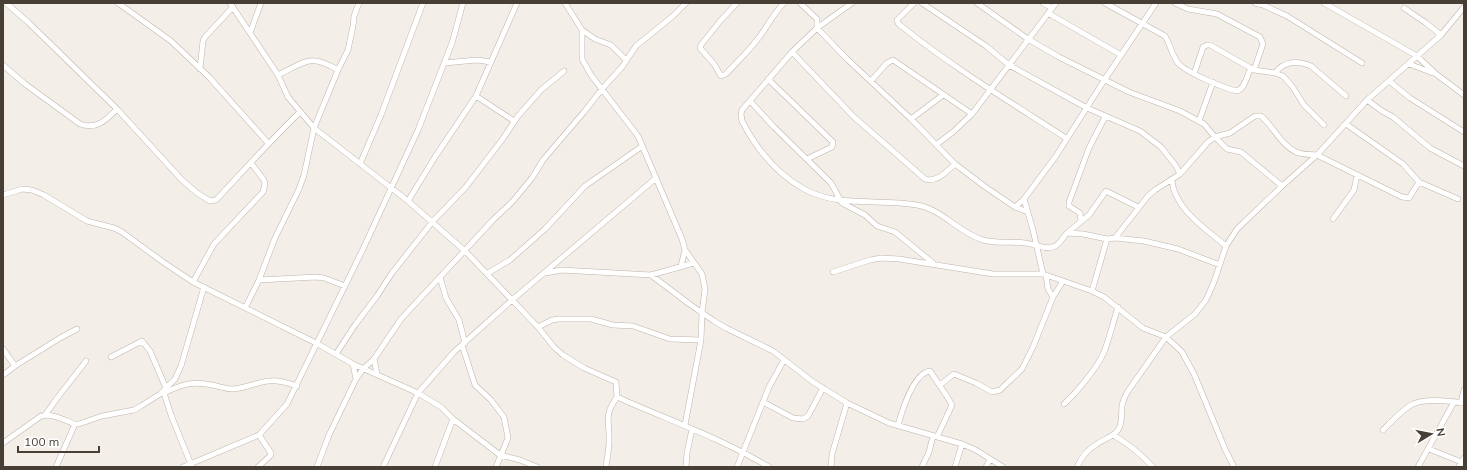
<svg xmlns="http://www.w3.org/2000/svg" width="1467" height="470" font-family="Mulish,sans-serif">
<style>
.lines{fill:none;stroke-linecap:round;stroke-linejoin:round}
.street-casing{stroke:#bfb4aa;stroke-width:6}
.street{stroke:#fff;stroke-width:5}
</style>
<rect width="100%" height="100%" fill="#f3eee8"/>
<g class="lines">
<!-- street casing -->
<g class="street-casing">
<path id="street" d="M6,3L29,23L117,109L182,180L197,193L210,201L216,200C244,170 271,140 300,112
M118,3L171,41L209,77L268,143
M230,3L278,75L288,97L314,128L408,201L465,251L538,327L554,347L563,355L584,368L616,382L617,397C668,420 721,438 769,467
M565,3L582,30L595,39L611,45L626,60
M737,3L721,20L701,45L700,48L714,64L721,76L726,74C737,62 750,50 760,36C768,25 774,13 784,3
M800,3L817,19V28L847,59L911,119L955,164L984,186L1015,207L1028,212
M852,3L817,28L792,52L742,110L741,114L742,121C756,148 777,174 804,189C838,208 880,198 917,205C942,209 959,233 983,240C997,244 1011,241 1025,243C1036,244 1050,253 1059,243C1062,240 1064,236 1067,233L1083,234L1107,239L1115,238L1144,241L1178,249L1220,265
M914,3L897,20L898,23L900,25C952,67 1010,102 1066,138
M922,3L986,46L1009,65L1087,108L1140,131L1161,147L1176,166L1180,174
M977,3L1028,39L1059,57L1129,92L1180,111L1204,124L1215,137L1208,142L1180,174L1155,190L1148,196L1115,238
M1043,3L1052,8
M1105,3L1165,36C1170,44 1172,55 1178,63C1185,72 1226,89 1237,91C1245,89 1247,75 1251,68
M1175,3L1188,9L1217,14L1260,37L1263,44L1254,70
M1255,3L1263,5L1287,16L1362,63
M1324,3L1417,56L1436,74L1464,95
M1404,8L1426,23L1441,35
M1048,13L1121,55
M582,30V59L591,75L638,136L682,239L685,250L702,274L705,289L702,313L701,340L685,425
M250,33L261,3
M792,52L854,117L925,179C937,183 947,171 955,164
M444,63L477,60L491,62
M1409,64L1433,73
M3,65L25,84L80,124C97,130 106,120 117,109
M200,69L203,41L205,37L233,7
M1275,73C1284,61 1298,60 1311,66L1346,96
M1194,74L1203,47L1207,45H1210L1254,70L1275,73L1283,76L1292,86L1304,105L1324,125
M278,75C305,62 310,53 338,70
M768,79L833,142L832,147L807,159
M871,81L887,63L893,60L972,114
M1389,81L1410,98L1464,132
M476,96L514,121
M1367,100L1382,111L1393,117L1430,148L1464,166
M750,101L774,127L831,183L842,203L865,215L877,226L895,232L933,263
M911,119L943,95
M1199,121L1213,82
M1346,124L1403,164L1419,182L1458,199
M937,144L953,132L972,114L1056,3
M360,164L381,115L423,3
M1172,179C1173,208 1206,229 1226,246
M1282,186L1241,152L1227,149L1215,137L1230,133L1255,116H1261C1273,126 1281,145 1296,152C1302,155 1310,154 1317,155L1402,197L1409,198L1419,182
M3,195L22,189L32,190L44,195L87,221L114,228L122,232L163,262L193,282L316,343L353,364L418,393L441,407L453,419L500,455L520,460L537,467
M1024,199L1033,230L1043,274
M408,201L435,157L476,96L517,3
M1015,207L1024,199L1056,156L1105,79L1156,3
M1333,219L1354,190L1357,175
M1081,221L1080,213L1069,206V202L1089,148L1105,117
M1067,233L1089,215L1106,191L1138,207
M681,266L685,250
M833,272L870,260L881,258L899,259L993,274H1043L1092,291L1104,297L1143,328L1166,337L1182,352L1194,374L1225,449L1234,467
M488,273L510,260L545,229L585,186L641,147
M546,273L561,270L651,275L694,263
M651,275L688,303L714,321L726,328L773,351L813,382L847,403L889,423L962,444L976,450L1003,467
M1046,275L1048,289L1053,297
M440,277L446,298L459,320L465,343
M259,280L316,277L324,278L345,286
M193,282L214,244L263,192L265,184L264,180L251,163
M1092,291L1107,239
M245,308L259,280L275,238L299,189L304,175L314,128L338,70L348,50L353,26L354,16L359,3
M538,327L552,320L559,319H591L613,325L633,326L670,339L701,340
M462,345L475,385L491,400L504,417L508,438L496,467
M3,349L15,366L3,375
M336,354L355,325L377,296L392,273L433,221L465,188L502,140L518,116L541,90L564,71
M111,357L142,341L150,351L166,388
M374,359L377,374
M353,364L356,379
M15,366L60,338L77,329
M940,385L954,374L976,383L992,392L1000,390L1022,369L1033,347L1053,297L1063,281
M164,393C182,384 192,381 212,385C218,386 226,389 233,389C246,388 257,382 269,381C279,380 288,383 297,386
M164,393L171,415L192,467
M763,402L793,418L803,419L808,416L823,388
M1461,403L1464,390
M1064,404C1077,392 1098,367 1104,352C1110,337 1113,322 1118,307
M45,415L58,397L86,361
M898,425C902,411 913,373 930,371L948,398L952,405L937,437
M1383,430C1391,422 1402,410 1411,405C1423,398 1451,401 1464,403
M1113,435C1129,444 1141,454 1153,467
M3,443L41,416C52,413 64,420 75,424H79L102,416L134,410L141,406L160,394L175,379L181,366L204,287
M1429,449L1464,463
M56,467L75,424
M183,467L259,435
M258,467L271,455V453L259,435L287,404L363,249L418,130L452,43L463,3
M317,467L329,435L356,379L363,369L374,359L401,319L493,220L513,201L532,178L543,160L584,112L602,89L622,67L636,46L673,16L686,3
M383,467L418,393L454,352L512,300L655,179
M435,467L453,419
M606,467C607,459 609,450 609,442C610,420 603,417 617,397
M686,467L687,453L692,429
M737,467L769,387L784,360
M831,467L832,454L847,403
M922,467L929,452L933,436
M955,467L962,444
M986,467L990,459
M1077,467C1081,458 1088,449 1097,444C1104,439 1113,437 1118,430C1123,423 1121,414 1122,406C1123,400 1125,396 1128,391L1166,337L1195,314L1206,300L1214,282L1226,246L1237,229L1282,186L1317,155L1367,100L1441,35L1464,7
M1418,467L1454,402
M1459,467L1464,458"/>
</g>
<!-- street -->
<use href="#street" class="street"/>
</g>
<!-- border -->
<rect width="1467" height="470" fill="none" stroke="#473e36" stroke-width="8"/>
<!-- north arrow -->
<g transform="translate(1431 434) rotate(80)" stroke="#ffffff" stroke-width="3" paint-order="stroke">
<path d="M0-3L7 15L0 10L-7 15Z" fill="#473e36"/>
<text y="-6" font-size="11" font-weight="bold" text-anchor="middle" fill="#473e36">N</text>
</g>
<!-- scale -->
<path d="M18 446v6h81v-6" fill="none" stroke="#473e36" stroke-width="2"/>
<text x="24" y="446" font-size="12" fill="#473e36" stroke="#ffffff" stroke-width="3" paint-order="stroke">100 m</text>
</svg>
